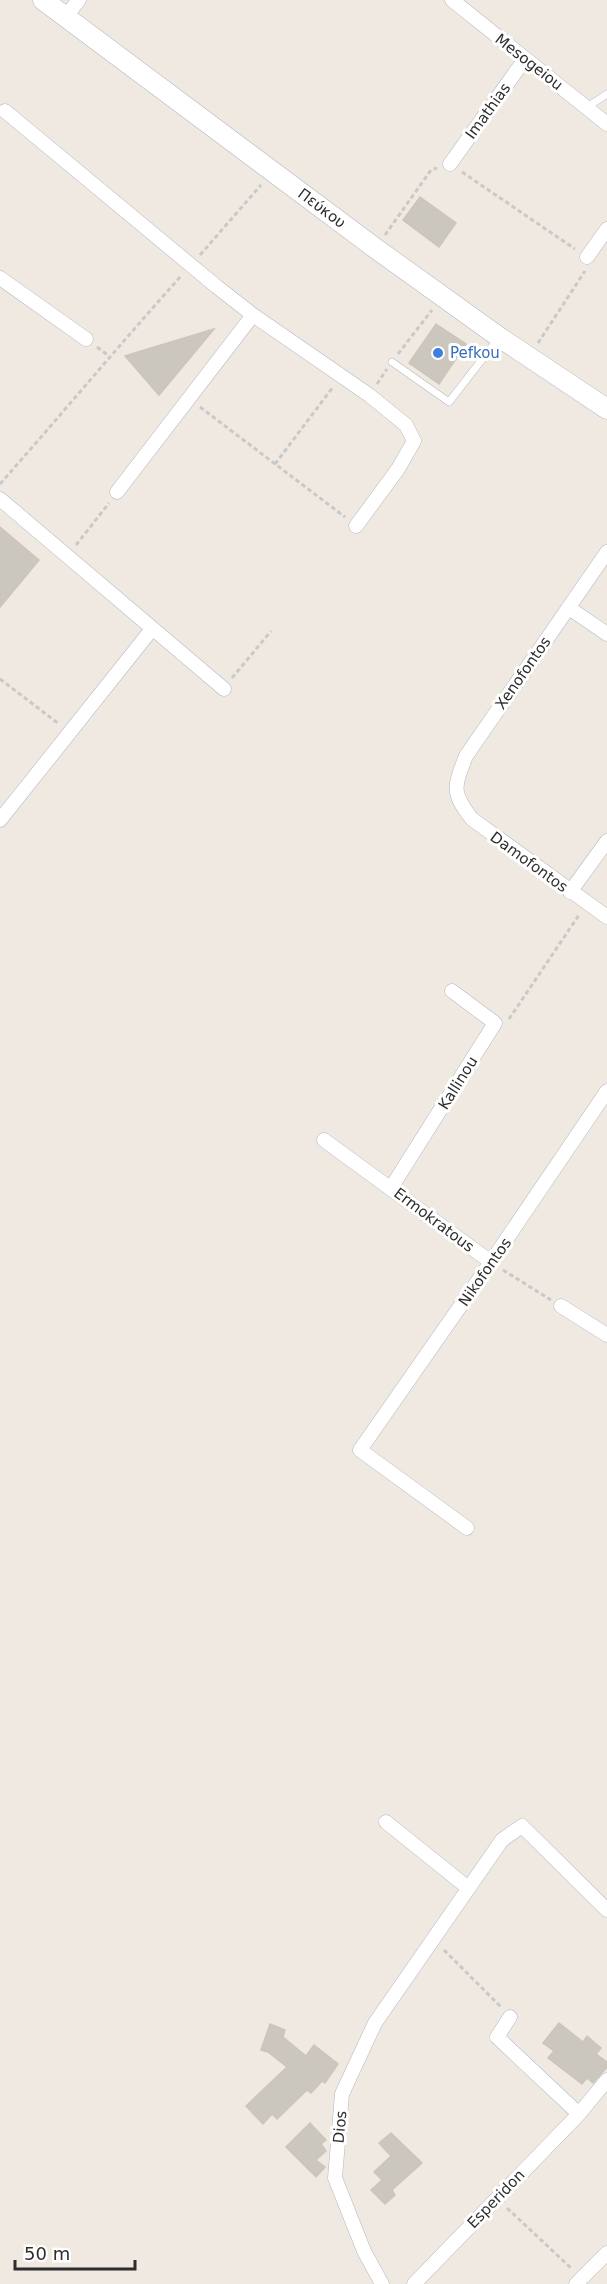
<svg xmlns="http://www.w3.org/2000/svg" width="607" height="2284" font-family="'DejaVu Sans',sans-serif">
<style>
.building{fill:#cbc7bf;stroke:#cbc5ba;stroke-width:1.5}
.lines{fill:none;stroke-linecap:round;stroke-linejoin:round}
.lane-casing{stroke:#b4b7c1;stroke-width:8}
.street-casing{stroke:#b4b7c1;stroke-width:15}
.secondary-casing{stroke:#b4b7c1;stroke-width:21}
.path{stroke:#c9c9c9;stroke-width:3;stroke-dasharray:4.5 3;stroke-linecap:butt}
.lane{stroke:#fff;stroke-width:7}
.street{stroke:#fff;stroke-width:14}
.secondary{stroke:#fff;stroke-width:20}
.shop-dot{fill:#3f7fe0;stroke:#fff;stroke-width:2}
.labels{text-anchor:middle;stroke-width:6;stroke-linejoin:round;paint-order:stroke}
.street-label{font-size:15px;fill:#2e2e2e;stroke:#fff}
.shop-label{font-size:15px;fill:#366cbe;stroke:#fff;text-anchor:start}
</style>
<rect width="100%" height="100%" fill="#efe9e1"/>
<!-- building -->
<path class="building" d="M420,197L456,223L439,247L403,220Z
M436,324L466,344L439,384L409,363Z
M214,329L159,395L125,356Z
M0,527L39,560L0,607Z
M559,2023L583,2042L587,2036L601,2048L596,2054L607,2062V2067L593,2083L587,2078L582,2084L548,2058L554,2051L543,2043Z
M270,2024L285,2030L283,2037L306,2056L314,2045L338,2064L325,2083L322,2081L311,2093L307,2090L277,2119L272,2114L263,2124L246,2106L287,2067L268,2052L261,2050Z
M310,2123L326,2140L321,2144L326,2151L316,2160L325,2167L316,2177L286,2147Z
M391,2133L422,2163L392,2190L395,2195L385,2204L371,2190L382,2180L374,2172L391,2156L379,2143Z"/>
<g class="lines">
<!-- lane casing -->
<g class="lane-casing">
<path id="lane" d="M586,108L607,94
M392,362L449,402L498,339"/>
</g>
<!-- street casing -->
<g class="street-casing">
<path id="street" d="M452,0L607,124
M65,17L79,0
M5,111L216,286L253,315L369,395L406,425L414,441L398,469L356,526
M450,164L525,59
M587,257L607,229
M0,278L86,339
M117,492L253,315
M0,499L224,689
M607,552L466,756C454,787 451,792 472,819L607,917
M569,608L607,634
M0,820L152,629
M570,892L607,841
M324,1140L491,1262
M391,1188L495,1023L452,991
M561,1306L607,1335
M467,1528L360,1450L491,1262L607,1091
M386,1822L467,1887
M510,2017L497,2037L579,2114
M382,2284L364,2251L335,2178L342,2094L375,2023L502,1840L522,1826L607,1910
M414,2284L579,2114L607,2080
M576,2284L607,2253"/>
</g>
<!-- secondary casing -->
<g class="secondary-casing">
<g id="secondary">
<path id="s1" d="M43,0L375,248L499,337L607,409"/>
</g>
</g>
<!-- path -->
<path class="path" d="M462,172L575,249
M385,235L431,170L437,168
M200,255L261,185
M538,343L585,271
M97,347L109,356
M398,354L432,310
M377,384L387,369
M200,407L345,517
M275,464L333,387
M0,484C61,415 120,344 182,275
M76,545L109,503
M232,678L271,631
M0,679L59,724
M509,1019L579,915
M503,1270L551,1300
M444,1950L501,2007
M507,2208L572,2269"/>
<!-- lane -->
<use href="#lane" class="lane"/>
<!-- street -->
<use href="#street" class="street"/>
<!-- secondary -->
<use href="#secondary" class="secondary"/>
</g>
<!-- markers -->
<circle class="shop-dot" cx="438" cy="353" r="6"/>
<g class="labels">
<!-- street labels -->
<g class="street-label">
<text transform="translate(529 62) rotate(38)" y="5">Mesogeiou</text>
<text transform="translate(488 111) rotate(-54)" y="5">Imathias</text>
<text dy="5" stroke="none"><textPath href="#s1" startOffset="348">Πεύκου</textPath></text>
<text transform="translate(523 673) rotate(-55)" y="5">Xenofontos</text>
<text transform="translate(529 862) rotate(36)" y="5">Damofontos</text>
<text transform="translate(458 1083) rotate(-58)" y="5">Kallinou</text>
<text transform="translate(434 1220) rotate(37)" y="5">Ermokratous</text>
<text transform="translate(485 1272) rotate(-55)" y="5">Nikofontos</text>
<text transform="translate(340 2127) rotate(-85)" y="5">Dios</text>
<text transform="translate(496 2199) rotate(-46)" y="5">Esperidon</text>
</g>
<!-- shop labels -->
<g class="shop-label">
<text x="450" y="358">Pefkou</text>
</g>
</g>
<!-- scale -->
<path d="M15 2260v9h120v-9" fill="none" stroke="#2e2e2e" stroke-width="3"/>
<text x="24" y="2260" font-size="18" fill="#2e2e2e" stroke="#ffffff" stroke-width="4.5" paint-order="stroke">50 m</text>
</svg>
